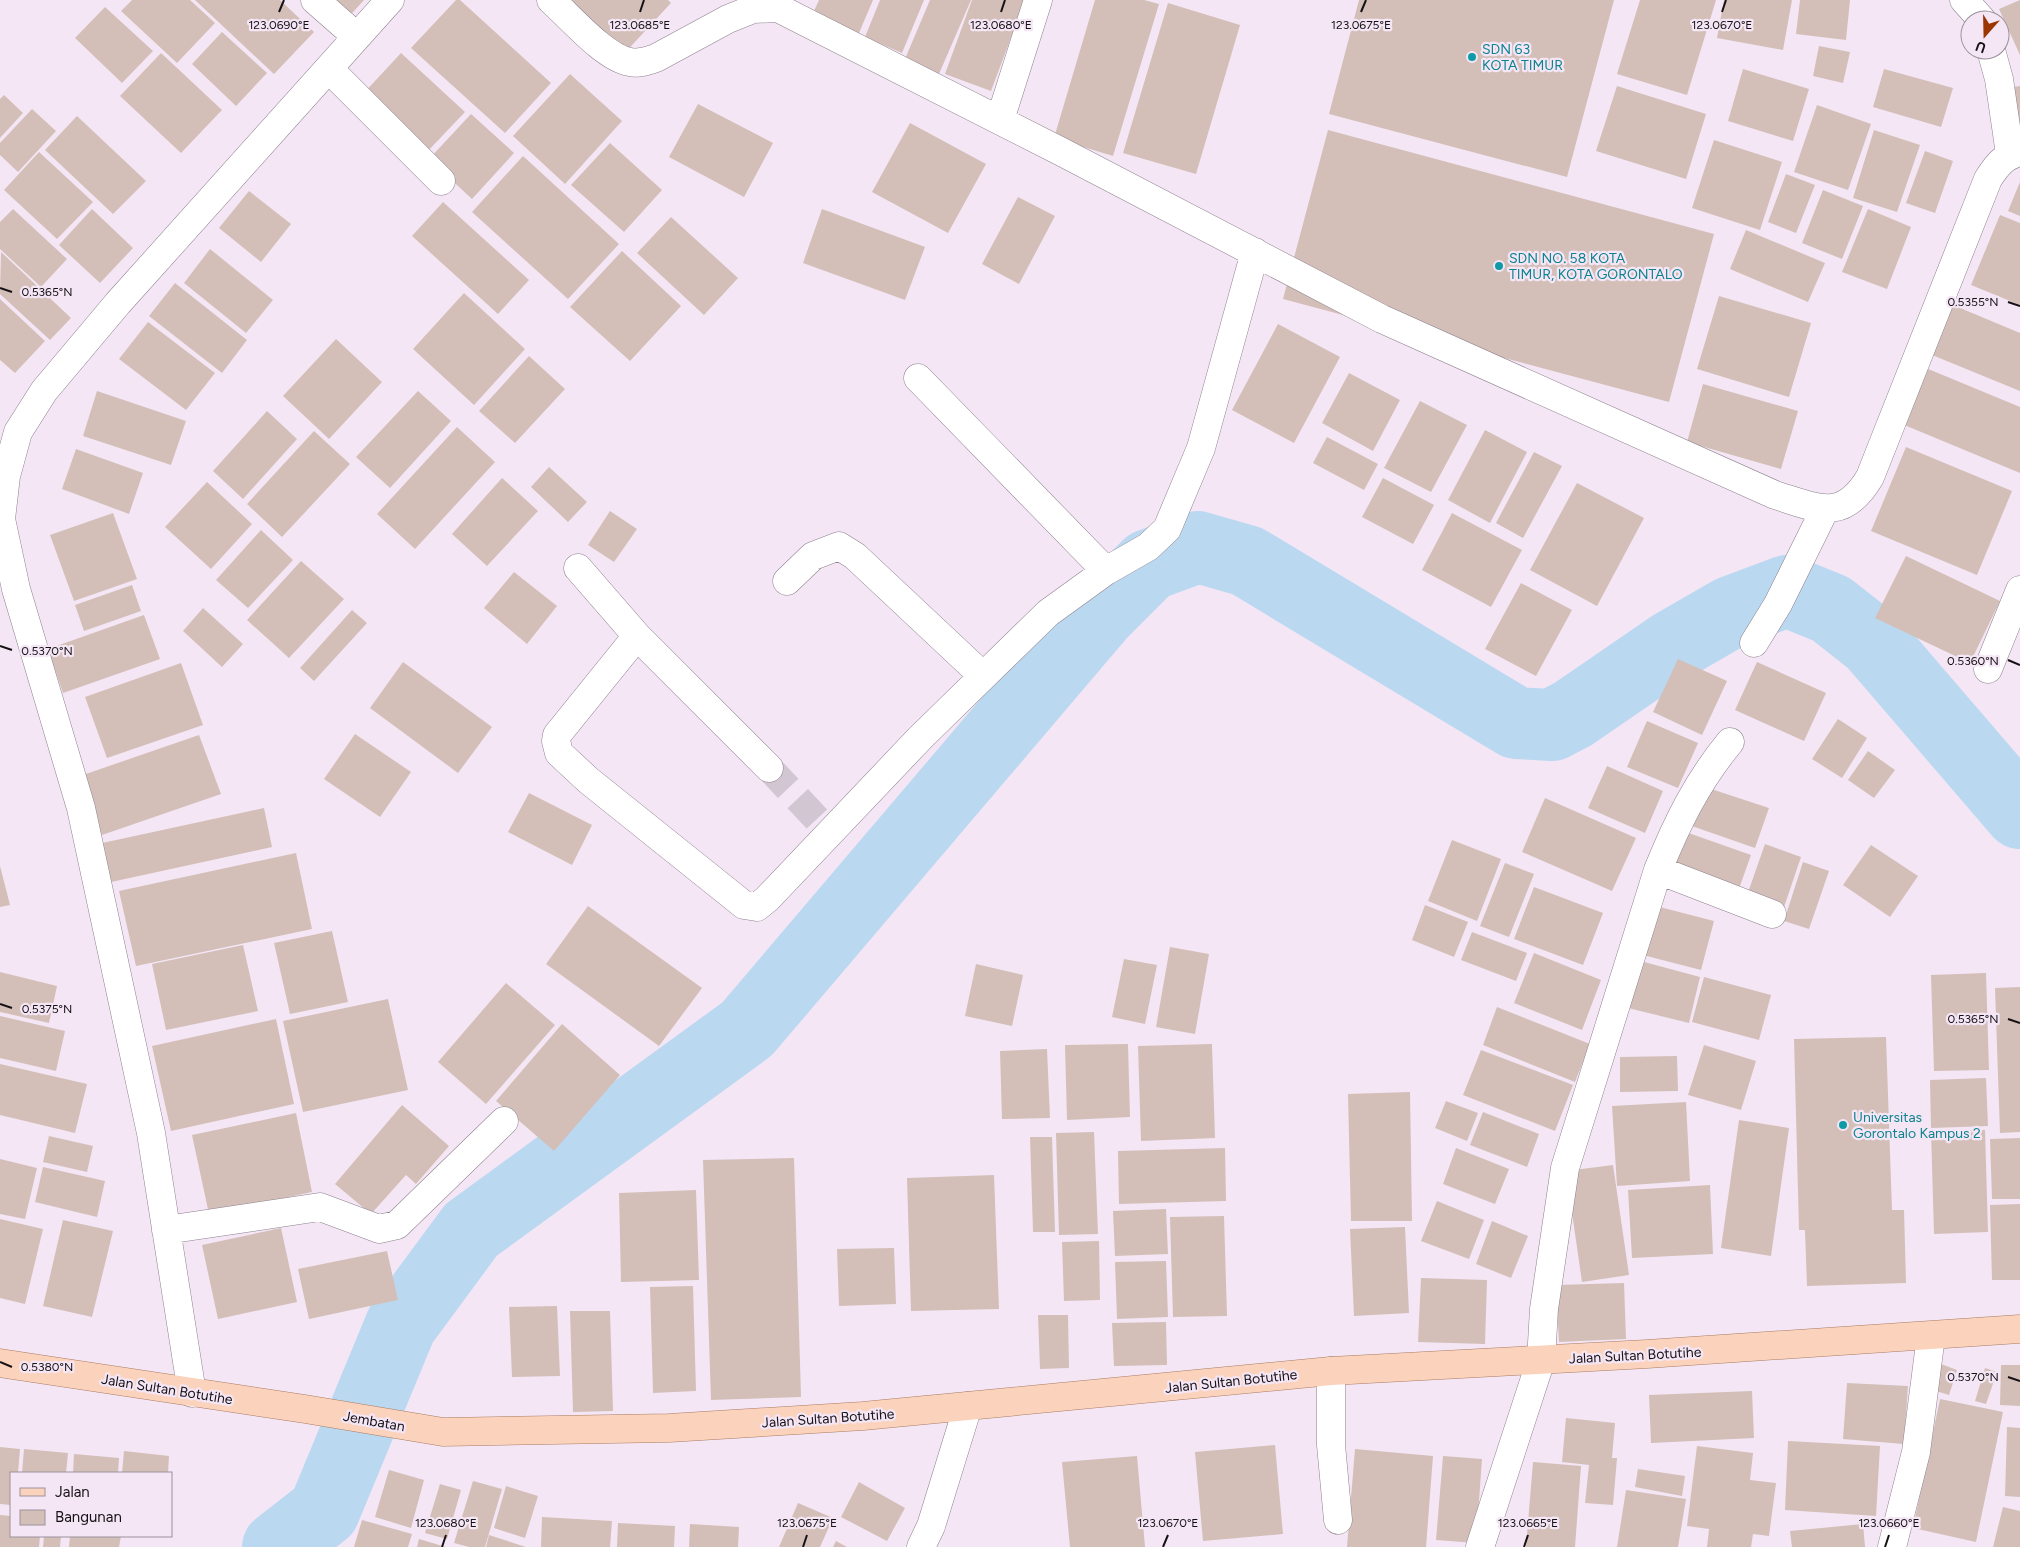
<svg xmlns="http://www.w3.org/2000/svg" width="2020" height="1547" font-family="Figtree,sans-serif">
<style>
.lines{fill:none;stroke-linecap:round;stroke-linejoin:round}
.river{stroke:#bad9f1;stroke-width:72}
.building{fill:#d3bfb8}
.minor-tunnel{stroke:#d3c6d3;stroke-width:28;stroke-dasharray:28 14;stroke-linecap:butt}
.minor-casing{stroke:#8d818e;stroke-width:29}
.major-casing{stroke:#a97c64;stroke-width:29}
.minor{stroke:#fff;stroke-width:28}
.major{stroke:#fbd3bc;stroke-width:28}
.ticks{fill:none;stroke:#151115;stroke-width:2}
.culture-dot{fill:#0f9aa8;stroke:#f4e6f5;stroke-width:2}
.labels{text-anchor:middle;stroke-width:4.5;stroke-linejoin:round;paint-order:stroke}
.culture-label{font-size:14px;fill:#0d838f;stroke:#f4e6f5;text-anchor:start}
.street-label{font-size:14px;fill:#151115;stroke:#f4e6f5}
.ticks-label{font-size:12px;text-anchor:middle;fill:#151115;stroke:#f4e6f5;stroke-width:4.5;stroke-linejoin:round;paint-order:stroke}
</style>
<rect width="100%" height="100%" fill="#f4e6f5"/>
<g class="lines">
<!-- river -->
<path class="river" d="M278,1547L324,1511L401,1325L471,1230L747,1029L1101,613L1149,565L1198,547L1247,561L1516,723L1552,725L1573,714L1672,646L1731,612L1787,591L1831,609L1873,642L2020,813"/>
</g>
<!-- building -->
<path class="building" d="M132,0H190L215,23L177,63L121,11Z
M195,0H280L314,32L274,74Z
M322,0H364L345,21Z
M456,0H460L551,83L505,133L411,48Z
M559,0H668L671,3L621,57Z
M819,0H873L856,40L810,20Z
M880,0H924L902,53L865,37Z
M930,0H971L939,74L905,59Z
M972,0H1025L991,91L945,74Z
M1095,0H1144L1159,4L1113,156L1054,138Z
M1359,0H1614L1567,177L1329,114Z
M1640,0H1716L1687,95L1617,74Z
M1724,0H1792L1783,50L1717,38Z
M1800,0H1850L1846,40L1796,34Z
M2020,0V55L1999,9Z
M1168,3L1240,25L1196,174L1123,153Z
M105,7L153,51L122,83L75,38Z
M222,32L267,73L236,106L192,64Z
M1819,46L1850,52L1843,83L1813,76Z
M161,53L222,110L181,153L120,96Z
M401,53L465,112L426,153L362,95Z
M1743,69L1809,89L1793,141L1728,121Z
M1884,69L1953,88L1941,127L1873,107Z
M570,74L622,121L565,184L513,136Z
M1617,86L1706,114L1686,179L1596,151Z
M2020,86V137L2007,88Z
M4,95L23,113L0,138V99Z
M698,104L773,143L744,197L669,157Z
M1817,105L1871,124L1848,190L1794,172Z
M32,109L56,131L18,172L0,155V143Z
M471,114L514,153L472,199L429,159Z
M77,116L146,181L113,214L45,150Z
M910,123L986,164L948,233L872,192Z
M1328,130L1714,234L1669,402L1283,299Z
M1874,130L1920,145L1897,212L1853,198Z
M1714,140L1782,162L1760,230L1692,208Z
M610,143L662,190L624,232L571,185Z
M1925,151L1953,161L1935,213L1906,203Z
M39,152L93,202L57,239L4,190Z
M523,156L619,244L568,299L472,212Z
M1786,174L1815,185L1796,233L1768,222Z
M2020,182V216L2008,211Z
M1823,190L1863,206L1842,259L1802,243Z
M249,191L291,224L261,262L219,228Z
M1018,197L1055,216L1019,284L982,264Z
M443,202L529,280L498,314L412,236Z
M13,209L67,259L41,287L0,249V222Z
M92,209L133,248L100,283L59,245Z
M822,209L925,247L905,300L803,263Z
M1868,209L1911,227L1887,289L1842,272Z
M2000,215L2020,223V305L1971,285Z
M671,217L738,278L704,315L637,253Z
M1746,230L1825,263L1808,302L1730,269Z
M210,249L273,300L246,333L184,283Z
M622,251L681,306L630,361L570,307Z
M1,252L71,318L50,340L0,294Z
M175,283L247,340L222,373L149,316Z
M464,293L525,349L474,405L413,349Z
M1719,296L1811,323L1789,397L1697,369Z
M0,299L45,341L15,373L0,360Z
M1953,305L2020,333V391L1932,355Z
M148,322L215,373L186,410L119,359Z
M1278,324L1340,357L1294,443L1232,410Z
M336,339L382,382L329,439L283,396Z
M529,356L565,389L515,443L479,411Z
M1921,366L2020,407V473L1897,422Z
M1349,373L1400,400L1373,451L1322,423Z
M1703,384L1798,411L1781,469L1687,442Z
M97,391L186,421L171,465L83,436Z
M418,391L451,421L390,488L356,457Z
M1420,401L1467,425L1431,492L1384,468Z
M267,411L297,439L243,499L213,471Z
M457,427L495,462L415,549L377,514Z
M1485,430L1527,452L1490,523L1448,500Z
M314,431L350,464L282,537L247,504Z
M1327,437L1378,464L1364,490L1313,463Z
M1906,447L2012,491L1977,575L1871,531Z
M76,449L143,473L129,514L62,489Z
M1534,452L1562,466L1523,538L1496,523Z
M549,467L587,502L568,522L531,487Z
M502,478L538,511L487,566L452,534Z
M1383,478L1434,505L1413,544L1362,517Z
M207,482L252,524L211,569L165,527Z
M1577,483L1644,518L1597,606L1530,570Z
M610,511L637,529L614,562L588,545Z
M113,513L137,579L74,601L50,535Z
M1452,513L1522,550L1491,607L1422,570Z
M261,530L293,560L248,608L216,580Z
M1906,556L2000,601L1970,663L1875,618Z
M301,561L344,599L289,658L247,620Z
M514,572L557,606L527,644L484,608Z
M1521,583L1572,610L1536,676L1485,649Z
M132,585L141,611L84,631L75,605Z
M203,608L243,644L222,667L183,631Z
M352,610L367,623L314,681L300,668Z
M144,615L160,659L63,693L48,649Z
M1678,659L1727,681L1702,735L1653,712Z
M403,662L492,727L458,773L370,708Z
M1757,662L1826,693L1804,741L1735,710Z
M181,663L203,725L107,758L85,697Z
M1838,719L1867,738L1842,778L1812,759Z
M1647,721L1698,743L1678,788L1627,767Z
M355,734L411,772L380,817L324,779Z
M199,735L221,794L102,835L80,776Z
M1868,751L1895,770L1874,798L1848,780Z
M1607,766L1663,791L1645,833L1588,808Z
M1699,785L1769,808L1755,848L1686,824Z
M529,793L592,825L572,865L508,832Z
M1545,798L1636,838L1612,891L1522,852Z
M264,808L272,847L102,884L93,845Z
M1680,830L1751,855L1736,897L1665,872Z
M1452,840L1501,859L1477,921L1428,901Z
M1765,844L1801,857L1782,913L1745,901Z
M1871,845L1918,876L1890,917L1843,885Z
M296,853L312,929L136,966L119,891Z
M1803,862L1829,871L1809,929L1784,921Z
M1505,863L1534,874L1509,937L1480,926Z
M0,866L10,905L0,907Z
M1534,887L1603,913L1583,965L1514,939Z
M1425,905L1468,922L1454,957L1412,940Z
M1652,905L1714,921L1701,970L1639,954Z
M588,906L702,988L659,1046L546,964Z
M332,931L348,1002L290,1014L274,943Z
M1472,932L1527,953L1516,981L1461,960Z
M243,945L258,1011L166,1030L152,964Z
M1170,947L1209,954L1195,1034L1156,1027Z
M1534,953L1601,980L1582,1030L1514,1003Z
M1124,959L1157,965L1145,1024L1112,1017Z
M1633,959L1700,977L1689,1023L1620,1006Z
M976,964L1023,975L1012,1026L965,1016Z
M0,972L57,986L49,1023L0,1012Z
M1986,973L1989,1070L1934,1071L1931,975Z
M1704,977L1771,995L1759,1040L1692,1022Z
M506,983L555,1025L486,1104L438,1062Z
M2020,987V1132L2000,1133L1995,988Z
M388,999L408,1090L303,1112L283,1021Z
M1497,1007L1590,1044L1575,1082L1483,1045Z
M0,1016L65,1031L56,1071L0,1058Z
M276,1019L294,1104L171,1131L152,1046Z
M562,1024L620,1075L554,1151L496,1101Z
M1886,1037L1892,1210H1904L1906,1283L1807,1286L1805,1230H1799L1794,1039Z
M1128,1044L1130,1117L1067,1120L1065,1045Z
M1212,1044L1215,1138L1141,1141L1138,1046Z
M1704,1045L1756,1061L1741,1110L1688,1095Z
M1047,1049L1050,1118L1002,1119L1000,1051Z
M1481,1050L1573,1085L1555,1131L1463,1095Z
M1677,1056L1678,1091L1620,1092V1057Z
M0,1064L87,1084L75,1133L0,1115Z
M1986,1078L1988,1126L1931,1128L1930,1080Z
M1410,1092L1412,1221H1351L1348,1094Z
M1446,1101L1478,1113L1467,1141L1435,1128Z
M1686,1102L1690,1181L1617,1186L1612,1106Z
M402,1105L449,1146L416,1184L406,1175L371,1214L335,1184Z
M1483,1112L1539,1134L1527,1167L1470,1145Z
M296,1113L312,1192L209,1214L192,1135Z
M1739,1120L1789,1128L1771,1256L1721,1248Z
M1985,1130L1988,1232L1934,1234L1931,1131Z
M1094,1132L1098,1234L1059,1235L1056,1133Z
M49,1136L93,1146L87,1172L43,1162Z
M1030,1137H1052L1055,1232H1033Z
M2020,1138V1199H1992L1990,1139Z
M1225,1148L1226,1201L1119,1204L1118,1151Z
M1456,1148L1509,1169L1495,1204L1443,1184Z
M794,1158L801,1397L711,1400L703,1160Z
M0,1159L37,1168L25,1219L0,1214Z
M1613,1165L1629,1275L1582,1282L1566,1171Z
M43,1167L105,1181L97,1217L35,1202Z
M994,1175L999,1309L911,1311L907,1178Z
M1710,1185L1713,1254L1632,1258L1628,1190Z
M696,1190L699,1280L621,1282L619,1193Z
M1437,1201L1484,1220L1469,1259L1421,1241Z
M2020,1204V1280H1992L1990,1205Z
M1166,1209L1168,1254L1115,1256L1113,1211Z
M1224,1216L1227,1316L1173,1317L1170,1217Z
M0,1219L43,1229L25,1304L0,1298Z
M63,1220L113,1231L92,1317L43,1306Z
M1492,1221L1528,1236L1511,1278L1476,1264Z
M1405,1227L1409,1313L1354,1316L1350,1229Z
M281,1228L297,1302L218,1319L202,1245Z
M1099,1241L1100,1300L1064,1301L1062,1242Z
M894,1248L896,1304L839,1306L837,1249Z
M387,1251L398,1300L309,1319L298,1269Z
M1166,1261L1168,1317L1117,1319L1115,1262Z
M1421,1278L1487,1280L1485,1344L1418,1342Z
M1624,1283L1626,1339L1559,1342L1556,1285Z
M693,1286L696,1391L653,1393L650,1287Z
M557,1306L560,1376L512,1377L509,1307Z
M570,1311H610L613,1411L573,1412Z
M1038,1315H1068L1069,1368L1040,1369Z
M1166,1322L1167,1365L1114,1366L1112,1323Z
M1941,1364L1957,1370L1949,1395L1933,1390Z
M2001,1365H2020V1406L2000,1405Z
M1985,1368L1997,1372L1986,1404L1975,1401Z
M1847,1383L1908,1386L1904,1444L1843,1439Z
M1752,1391L1754,1438L1651,1443L1649,1395Z
M1940,1399L2003,1412L1976,1542L1913,1528Z
M1566,1418L1615,1423L1612,1458H1617L1613,1505L1585,1503L1589,1465L1562,1462Z
M2007,1427L2020,1428V1497L2005,1496Z
M1788,1441L1880,1446L1876,1516L1785,1510Z
M1275,1445L1283,1534L1203,1541L1195,1452Z
M1697,1446L1753,1453L1750,1480L1776,1483L1769,1536L1753,1534L1751,1547H1707L1709,1529L1687,1526Z
M0,1447L20,1449L18,1473H11V1505L0,1504Z
M24,1449L68,1453L66,1473H22Z
M1355,1449L1433,1456L1426,1547H1347Z
M124,1451L169,1456L168,1473H122Z
M74,1454L119,1458L118,1473H73Z
M1137,1456L1145,1547H1070L1062,1462Z
M1443,1456L1482,1459L1476,1543L1436,1540Z
M1533,1462L1581,1466L1575,1547H1526Z
M1638,1469L1685,1476L1682,1496L1635,1487Z
M389,1470L424,1480L411,1528L375,1517Z
M473,1481L502,1489L485,1547H469L454,1543Z
M859,1482L905,1508L887,1541L841,1517Z
M440,1484L461,1490L447,1539L425,1533Z
M506,1486L538,1496L525,1538L494,1528Z
M1626,1490L1686,1499L1678,1547H1617Z
M798,1503L833,1518L820,1547H779Z
M2003,1507L2020,1511V1547H1993Z
M0,1515L11,1516V1536H40L39,1547H0Z
M542,1517L612,1521L610,1547H541Z
M362,1520L412,1534L408,1547H354Z
M618,1523L675,1526L674,1547H617Z
M690,1524L739,1527L738,1547H689Z
M1863,1524L1865,1547H1792L1790,1531Z
M489,1535L526,1547H486Z
M44,1536H61L60,1547H43Z
M70,1536H121L119,1547H69Z
M419,1539L446,1547H417Z
M836,1541L847,1547H833Z"/>
<g class="lines">
<!-- minor-tunnel -->
<path class="minor-tunnel" d="M769,768L830,833"/>
<!-- minor casing -->
<g class="minor-casing">
<path id="minor" d="M315,0L356,36
M551,0C570,17 605,58 630,62C639,64 647,61 656,58L728,19L753,9L778,8L1058,150L1382,319L1775,495C1817,508 1843,523 1870,477L1988,179C1997,165 2004,156 2020,152
M1964,0L1982,20
M1991,50L1999,79L2010,154
M329,69L441,181
M1000,120L1038,0
M918,378L1106,571
M578,568L637,636
M787,581L813,556L839,546L855,556L983,676
M1754,643L1778,604L1825,509
M1988,669L2020,590
M769,768L637,636L557,735L556,741L559,753L588,780L744,905L757,907L767,899L920,738L1048,613L1106,571L1148,547L1167,529L1201,448L1255,252
M1658,870L1772,914
M166,1230L320,1207L379,1229L397,1225L504,1121
M1331,1371V1445L1338,1520
M192,1393L151,1133L81,808L16,589L1,519L6,476L18,432L44,391L118,303L390,0
M921,1547L931,1526L968,1406
M1480,1547L1541,1360L1544,1309L1565,1168L1658,870C1677,823 1697,782 1730,742
M1892,1547L1916,1452L1931,1336"/>
</g>
<!-- major casing -->
<g class="major-casing">
<path id="major" d="M0,1363L305,1409L443,1432L669,1428L863,1416L1331,1371L1647,1354L2020,1329"/>
</g>
<!-- minor -->
<use href="#minor" class="minor"/>
<!-- major -->
<use href="#major" class="major"/>
</g>
<!-- ticks -->
<path class="ticks" d="M279,12L284,0M640,12L644,0M1001,12L1005,0M1361,12L1366,0M1722,12L1726,0M0,288L12,292M2008,302L2020,306M0,646L12,650M2008,660L2020,665M0,1004L12,1008M2008,1019L2020,1023M0,1362L12,1367M2008,1377L2020,1381M442,1547L446,1535M803,1547L807,1535M1163,1547L1168,1535M1524,1547L1528,1535M1885,1547L1889,1535"/>
<!-- markers -->
<g class="culture-dot">
<circle cx="1472" cy="57" r="5"/>
<circle cx="1499" cy="266" r="5"/>
<circle cx="1843" cy="1125" r="5"/>
</g>
<g class="labels">
<!-- culture labels -->
<g class="culture-label">
<text x="1482" y="54">SDN 63<tspan x="1482" dy="16">KOTA TIMUR</tspan></text>
<text x="1509" y="263">SDN NO. 58 KOTA<tspan x="1509" dy="16">TIMUR, KOTA GORONTALO</tspan></text>
<text x="1853" y="1122">Universitas<tspan x="1853" dy="16">Gorontalo Kampus 2</tspan></text>
</g>
<!-- street labels -->
<g class="street-label">
<text transform="translate(1635 1355) rotate(-3)" y="5">Jalan Sultan Botutihe</text>
<text transform="translate(1231 1381) rotate(-6)" y="5">Jalan Sultan Botutihe</text>
<text transform="translate(167 1389) rotate(9)" y="5">Jalan Sultan Botutihe</text>
<text transform="translate(828 1418) rotate(-4)" y="5">Jalan Sultan Botutihe</text>
<text transform="translate(374 1421) rotate(10)" y="5">Jembatan</text>
</g>
</g>
<g class="ticks-label">
<text x="279" y="29">123.0690°E</text>
<text x="640" y="29">123.0685°E</text>
<text x="1001" y="29">123.0680°E</text>
<text x="1361" y="29">123.0675°E</text>
<text x="1722" y="29">123.0670°E</text>
<text x="47" y="296">0.5365°N</text>
<text x="1973" y="306">0.5355°N</text>
<text x="47" y="655">0.5370°N</text>
<text x="1973" y="665">0.5360°N</text>
<text x="47" y="1013">0.5375°N</text>
<text x="1973" y="1023">0.5365°N</text>
<text x="47" y="1371">0.5380°N</text>
<text x="1973" y="1381">0.5370°N</text>
<text x="446" y="1527">123.0680°E</text>
<text x="807" y="1527">123.0675°E</text>
<text x="1168" y="1527">123.0670°E</text>
<text x="1528" y="1527">123.0665°E</text>
<text x="1889" y="1527">123.0660°E</text>
</g>
<!-- legend -->
<rect x="10" y="1472" width="162" height="65" fill="#f4e6f5" stroke="#9b919b"/>
<rect x="20" y="1488" width="25" height="8" fill="#fbd3bc" stroke="#9b919b"/>
<text x="55" y="1497" font-size="15" fill="#151115">Jalan</text>
<rect x="20" y="1510" width="25" height="15" fill="#d3bfb8" stroke="#9b919b"/>
<text x="55" y="1522" font-size="15" fill="#151115">Bangunan</text>
<!-- north arrow -->
<g transform="translate(1985 35) rotate(200)"><circle r="24" fill="#f4e6f5" stroke="#9b919b"/>
<path d="M0-4L9 19L0 12L-9 19Z" fill="#9a3600"/>
<text y="-8" font-size="14" font-weight="bold" text-anchor="middle" fill="#151115">U</text>
</g>
</svg>
